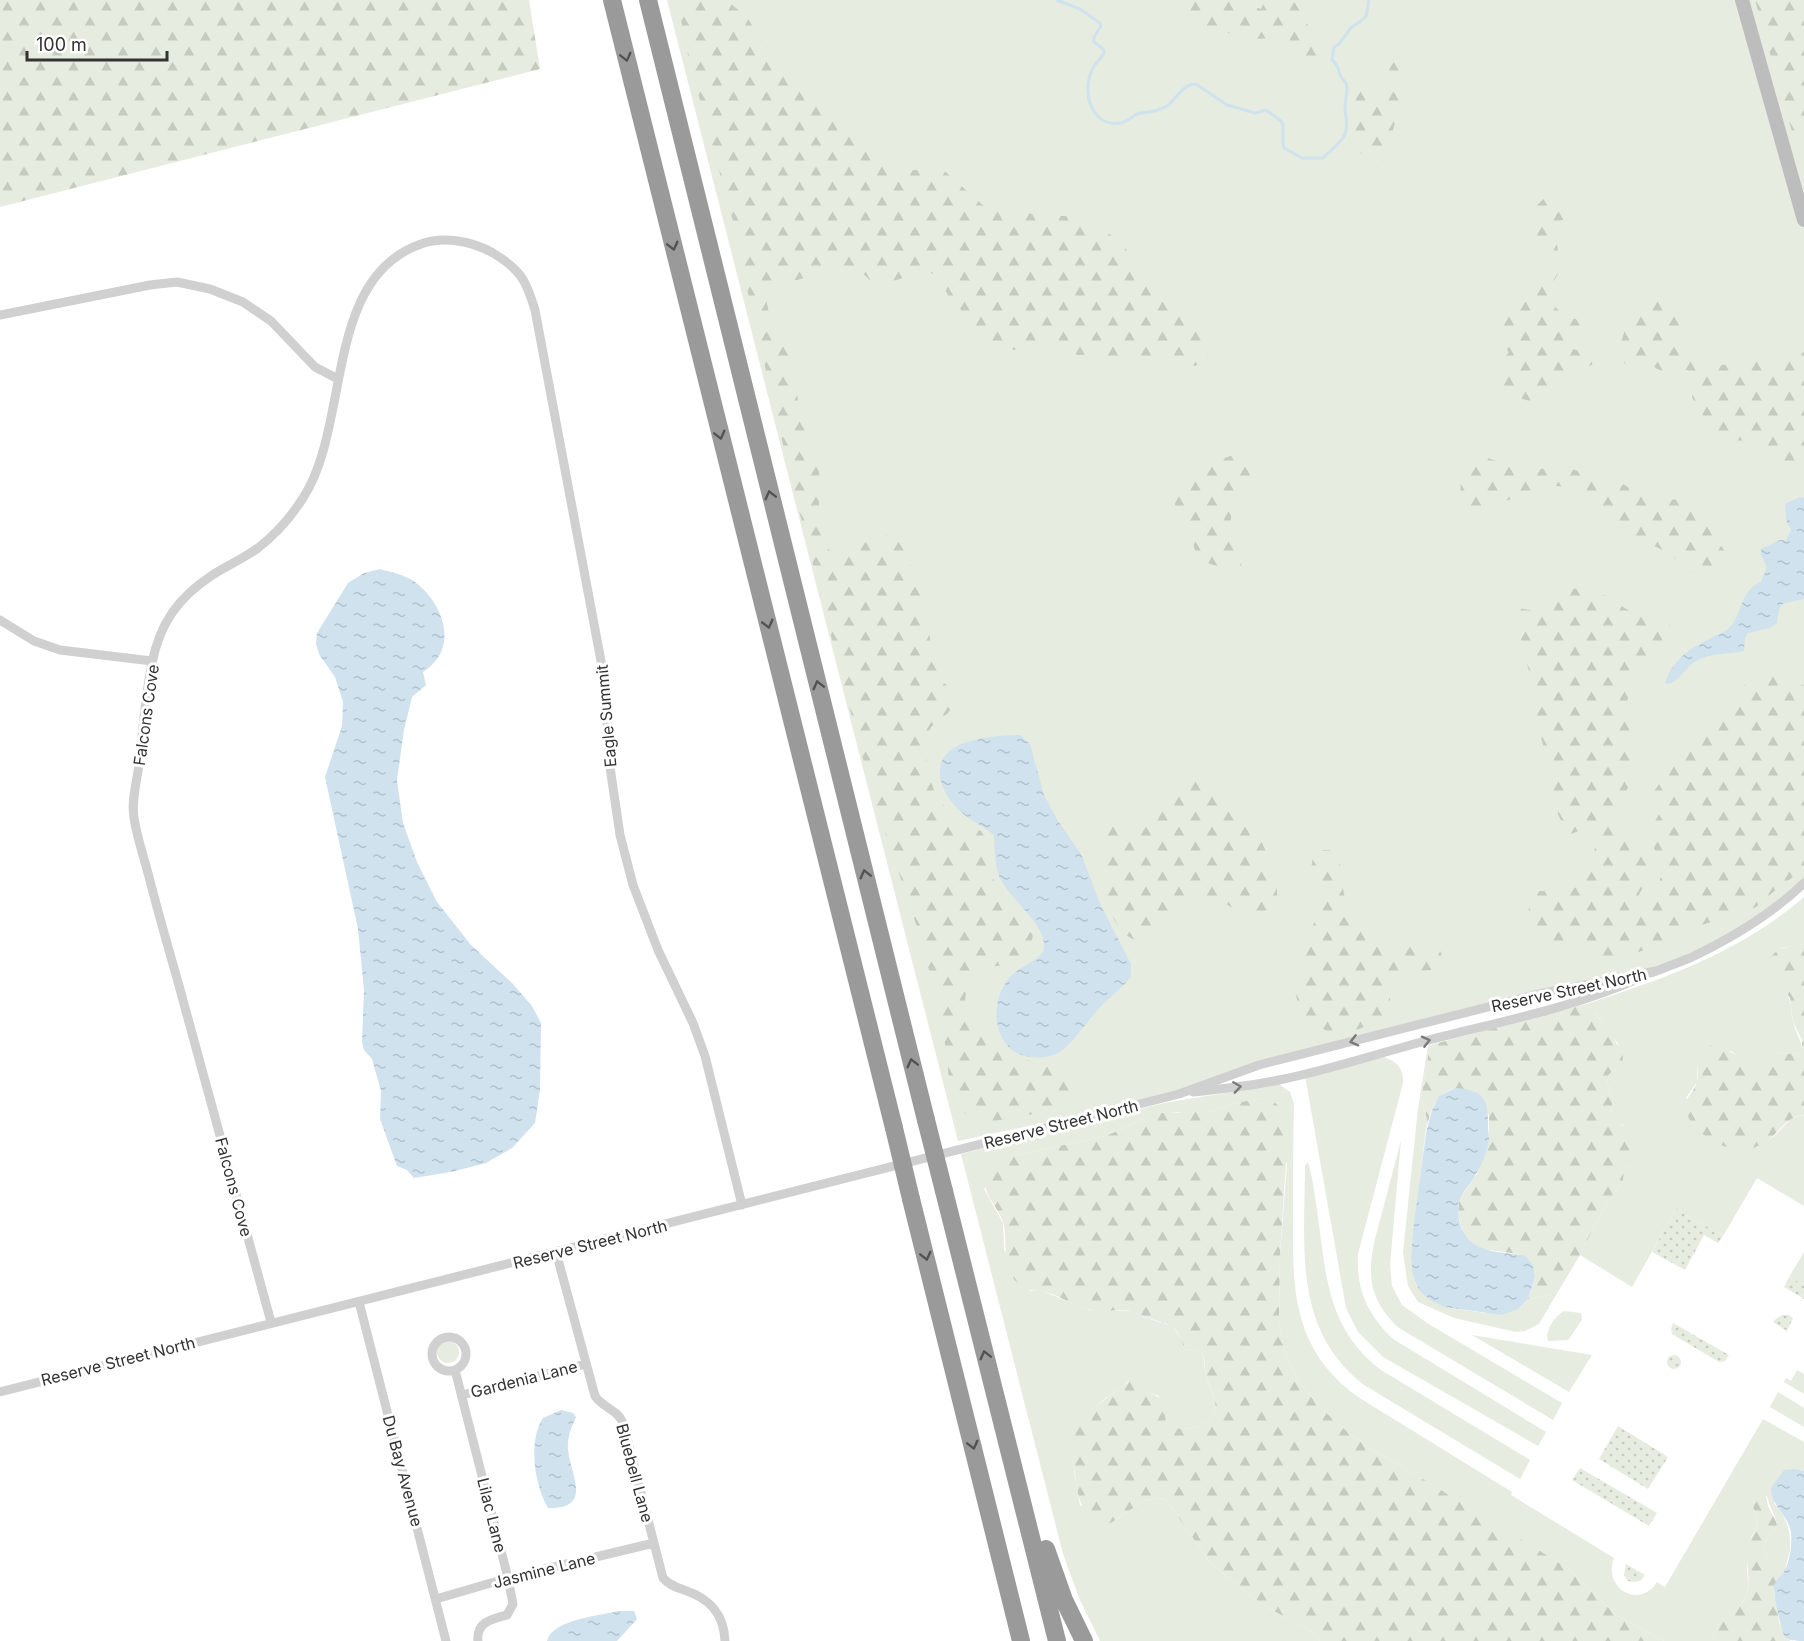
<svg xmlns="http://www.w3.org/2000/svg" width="1804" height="1641" font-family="Inter,sans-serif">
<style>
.green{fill:#e6ecdf}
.forest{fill:url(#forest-firs)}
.garden{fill:url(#garden-dots)}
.water{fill:url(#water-ripples)}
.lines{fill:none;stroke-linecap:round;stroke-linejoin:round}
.stream{stroke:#cfe2ee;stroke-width:3}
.street{stroke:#d0d0d0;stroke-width:9}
.secondary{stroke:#bdbdbd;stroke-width:14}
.highway{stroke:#9a9a9a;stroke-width:18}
.highway-bridge{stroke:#9a9a9a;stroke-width:18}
.oneway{stroke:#525252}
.oneway2{stroke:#7a7a7a}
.labels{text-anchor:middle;stroke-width:6;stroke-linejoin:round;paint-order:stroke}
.street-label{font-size:16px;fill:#333;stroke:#fff}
</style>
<defs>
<pattern id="forest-firs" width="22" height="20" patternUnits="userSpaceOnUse" patternTransform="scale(1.5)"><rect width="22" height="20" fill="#e6ecdf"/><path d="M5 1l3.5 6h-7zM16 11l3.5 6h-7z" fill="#c6cbc0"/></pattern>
<pattern id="garden-dots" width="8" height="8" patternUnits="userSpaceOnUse" patternTransform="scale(1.5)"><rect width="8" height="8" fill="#e6ecdf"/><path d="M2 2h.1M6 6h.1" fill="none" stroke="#c6cbc0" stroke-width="1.8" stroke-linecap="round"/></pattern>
<pattern id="water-ripples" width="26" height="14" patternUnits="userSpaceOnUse" patternTransform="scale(1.5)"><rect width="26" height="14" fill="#cfe2ee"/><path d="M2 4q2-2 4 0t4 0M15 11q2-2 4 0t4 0" fill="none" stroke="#b2c2cd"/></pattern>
</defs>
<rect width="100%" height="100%" fill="#fff"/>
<!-- green -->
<path class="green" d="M667,0H1804V883L1760,918L1656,971L1539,994L1297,1056L1179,1094L958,1141Z
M1804,897V944L1781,948L1778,982C1798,1004 1787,1009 1796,1031C1799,1039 1802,1042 1802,1050C1795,1058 1787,1052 1778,1052C1775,1055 1771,1061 1767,1064C1754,1071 1740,1058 1731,1051L1698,1061L1697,1082L1686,1098L1747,1149L1773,1137L1792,1118L1804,1115V1206L1757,1178L1723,1236L1676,1209L1632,1287L1580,1255L1603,1209L1623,1181L1624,1170L1628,1165L1623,1125L1615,1120L1611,1113L1613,1100L1607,1082L1609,1074L1620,1066L1618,1043C1605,1032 1600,1013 1586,1004C1663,979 1741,952 1804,897Z
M1430,1045L1421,1098L1427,1119L1411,1256L1445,1307L1485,1313L1518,1309L1528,1299L1553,1294L1559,1290L1539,1324L1525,1331L1516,1332L1454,1318L1418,1302L1408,1286L1403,1252L1418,1108L1428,1046Z
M1384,1057C1397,1062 1404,1068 1403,1083L1358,1254C1356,1290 1368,1315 1393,1339L1546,1432L1538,1446L1383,1357L1358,1332L1346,1308L1305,1076Z
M1279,1084L1290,1092L1294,1104C1293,1138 1293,1172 1293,1206C1293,1282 1288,1346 1358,1397L1512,1492L1511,1495L1614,1558C1602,1588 1640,1610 1657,1582L1665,1587L1763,1419L1804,1442V1471L1796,1469L1774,1503C1787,1518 1791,1531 1790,1550L1779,1560L1773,1562L1767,1559C1761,1541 1768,1539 1777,1526C1776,1515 1769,1507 1767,1496L1754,1498L1753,1506L1758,1521C1757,1527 1753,1532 1751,1538C1749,1545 1748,1554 1747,1561C1746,1574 1751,1586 1745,1598C1734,1620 1718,1610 1713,1641H1664L1616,1615L1570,1570L1402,1466L1371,1449L1350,1434L1324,1411L1297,1380L1284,1350L1279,1322L1280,1254L1287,1164L1262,1098L1236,1103L1214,1111L1190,1114L1177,1112L1147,1117L1106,1136L1012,1156L984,1189L1003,1223L1004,1250L1030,1291H1042L1090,1310L1135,1311L1143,1317L1172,1326L1181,1338L1184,1349L1202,1353C1205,1361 1204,1367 1206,1375C1208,1387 1219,1400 1214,1412C1207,1430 1180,1433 1165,1424L1159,1396L1150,1393L1148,1387L1128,1381C1120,1390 1110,1394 1102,1401C1064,1436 1072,1460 1080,1505L1111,1523L1145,1500L1165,1498L1209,1561L1250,1596L1268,1608L1315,1633L1320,1641H1100L1080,1600L1063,1554L961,1154L1164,1103Z
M1401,1140L1390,1265L1392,1286L1402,1305L1427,1323L1562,1403L1553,1420L1399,1328C1360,1292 1369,1259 1382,1213C1388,1189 1395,1164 1401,1140Z
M1308,1162C1312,1175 1314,1190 1316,1203C1326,1268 1324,1327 1381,1370L1530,1460L1520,1479L1364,1385C1292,1329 1305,1246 1305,1165Z
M1804,1252V1285L1789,1277Z
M1564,1311L1581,1313L1582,1320L1568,1340L1549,1341L1547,1338C1547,1328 1555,1316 1564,1311Z
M1472,1335L1592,1355L1569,1392Z
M437 1352a11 11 0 1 1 22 0a11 11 0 1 1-22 0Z
M1797,1370L1804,1374V1394L1784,1382L1786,1378L1791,1381Z
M1778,1392L1804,1408V1427L1770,1407Z"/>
<!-- forest -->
<path class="forest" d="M0,0H529L540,69L0,207Z
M677,0H726L746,16L765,45L786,64L811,99L877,163L890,172L941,168L984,206L1045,216H1066L1108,233L1121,241L1139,270L1166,295L1182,315L1202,328L1209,348L1206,360L1195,366L1174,359H1125L1097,354L1078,355L1045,342L1014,350L994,344L967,319L956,303L949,298L941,279L931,273L915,274L881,285L871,281L862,273L847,267L833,266L822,273L797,280L785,282L765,281L763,284L770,318L789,344L793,357L799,410L819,472C822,500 811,534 834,555H841L864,543L888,535L895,538L902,546L914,573L928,621L932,656L944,683L952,690L956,697L955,705L948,713L931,727L926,738V753L931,782L937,798L960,822L981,831L987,841L991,873L998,890L1017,911L1033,935L1028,956L1022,962L991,967L974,976L966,993L965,1001L970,1014C975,1016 983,1017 986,1021C990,1025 989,1030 991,1034C994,1042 1001,1052 1008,1056C1024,1065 1074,1055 1071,1089C1070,1099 1064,1106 1055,1110L995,1121L970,1118L959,1107L949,1084L947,1055L937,1000L918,930L872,793L841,675L790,475L747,289L746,269L689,60Z
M1172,0H1235L1261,9L1265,0H1293L1306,21L1321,53L1311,62L1297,54L1275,38L1253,39L1203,27Z
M1755,0H1804V131L1796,146Z
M1400,57L1404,66L1401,78L1402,98L1389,144L1388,163L1383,171C1346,148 1350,131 1353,92L1357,89C1369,96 1370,108 1385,101C1387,86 1385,65 1400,57Z
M1559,191L1567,196L1573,216L1557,222L1554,232C1557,239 1561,267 1558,273C1556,279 1551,284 1550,290C1547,305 1564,316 1576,319L1580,325L1571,337L1569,348L1589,353L1594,357L1592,365L1571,371L1559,378L1543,395L1529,401L1520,398L1500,384L1499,365L1509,352C1502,345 1498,338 1500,327C1503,318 1507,310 1515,303C1533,287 1577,276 1536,248V206L1548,195Z
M1662,297L1674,306L1685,341L1707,360L1722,365L1731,364L1745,356H1756L1771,358L1780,362L1804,352V468L1781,463L1770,458L1749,441L1730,440L1714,428L1700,412L1692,397L1695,377L1687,370C1673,371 1663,375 1652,365C1644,365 1634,368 1628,365C1607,356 1634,311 1641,299Z
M1237,454C1248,457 1256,462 1260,474C1253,486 1242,492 1235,503C1223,523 1241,549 1242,569L1233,572L1202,561L1196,555L1188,522L1180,515L1175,505L1173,490L1196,467Z
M1488,458L1523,470H1537L1553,466L1569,468L1601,479L1617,481L1645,496L1660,499L1686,500L1704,522L1724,550L1722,566L1687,573L1672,555L1623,530L1604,518L1588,497L1568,487L1556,486L1541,488L1495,505L1470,508C1456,495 1462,487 1461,471L1478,461Z
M1585,588L1604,595L1636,615L1670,625L1672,634L1668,646L1638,673L1625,706L1634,749L1630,784L1612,817C1617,833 1627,835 1638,846C1645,853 1647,868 1649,878L1638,896L1637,905L1647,906C1655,891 1669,871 1658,854C1653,848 1649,840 1650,832C1652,823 1660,816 1662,807L1657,798L1655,790L1679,756L1732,708L1745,684L1766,673L1782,669L1804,686V869L1779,887L1756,907L1705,924L1688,928L1650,948L1630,955L1590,959L1586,952L1587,945L1583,940L1559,943L1536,941L1527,929L1529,906L1538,891L1570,892L1582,882L1596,846L1595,836L1590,830L1584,829L1568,835L1557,812L1549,767L1537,722L1531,679L1512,607L1529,610L1536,609L1567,589Z
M1198,776C1213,791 1232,803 1247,818C1259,830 1285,889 1275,904C1268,913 1255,913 1245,915C1235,911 1226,902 1216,899C1186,891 1167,917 1151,938C1147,938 1142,940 1137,940C1129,939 1124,933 1119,927C1098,898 1098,861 1105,827L1148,826C1155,802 1161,790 1188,787L1192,778Z
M1320,850H1330C1344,864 1341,870 1343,888C1347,919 1371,941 1402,945C1415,946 1427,945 1439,948L1442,956L1439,967L1432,970L1396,974L1390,983V1001L1381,1019L1359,1029L1332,1034L1308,1020L1299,1009L1295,990L1320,901L1311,868L1314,853Z
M1804,944V1115C1791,1115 1783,1126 1775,1134C1754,1155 1731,1153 1708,1138C1698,1131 1689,1123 1686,1110C1684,1096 1694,1094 1697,1081C1700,1073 1695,1062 1700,1054C1716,1027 1743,1071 1764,1064C1770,1063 1774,1056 1778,1052C1787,1052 1795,1058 1802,1050V1040L1793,1022L1790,998L1773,975L1770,959C1776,947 1791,946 1804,944Z
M1586,1004L1592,1008L1622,1051L1623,1060L1620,1066L1609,1074L1607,1082L1613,1100L1611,1113L1632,1136L1635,1149L1633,1158L1624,1170L1623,1181L1603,1209L1580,1255L1559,1290L1553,1294L1528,1299L1535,1277L1518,1254L1483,1249L1471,1243L1464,1236L1458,1214L1459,1200L1477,1174L1489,1138V1115L1455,1088C1433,1096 1430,1112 1426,1133L1427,1119L1421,1098L1430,1045Z
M1262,1098L1270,1099L1279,1106L1288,1132L1280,1254L1279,1322L1284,1350L1297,1380L1324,1411L1350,1434L1371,1449L1402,1466L1569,1569L1616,1615L1664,1641H1320L1315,1633L1268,1608L1250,1596L1209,1561L1165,1498L1145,1500L1111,1523L1090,1520C1079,1503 1077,1493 1075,1473C1074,1466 1072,1460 1072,1454C1070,1426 1098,1403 1119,1389C1128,1383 1134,1374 1147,1377L1150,1393L1168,1402L1169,1409L1165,1415L1166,1424C1180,1433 1207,1430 1214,1412C1219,1400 1208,1386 1206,1375C1204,1367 1206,1361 1202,1353L1184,1349C1178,1322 1167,1325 1145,1317C1137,1314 1133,1310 1124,1310C1113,1310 1103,1312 1092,1310C1076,1307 1061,1296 1045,1292C1036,1290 1028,1292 1020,1285C1000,1269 1008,1246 1004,1225C1002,1218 998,1211 994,1205C976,1178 987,1170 1012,1156L1106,1136L1147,1117L1161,1113L1203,1112L1214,1111L1236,1103Z
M1764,1493C1768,1498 1766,1502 1769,1508C1772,1515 1776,1517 1777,1526C1768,1539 1761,1541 1767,1559C1778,1563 1782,1557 1790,1550L1785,1570L1775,1584L1774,1593L1777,1603L1779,1622L1786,1638L1791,1641H1713C1718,1610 1734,1620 1745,1598C1752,1584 1746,1567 1747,1551C1749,1540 1756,1531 1758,1521L1753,1506L1754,1498Z"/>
<!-- garden -->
<path class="garden" d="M1676,1209L1723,1236L1718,1243L1704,1235L1685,1270L1652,1252Z
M1789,1277L1804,1285V1299L1784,1287Z
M1782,1315H1789L1793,1318L1787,1331L1773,1322L1777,1318Z
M1673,1323L1729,1355L1725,1361L1719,1362L1672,1334L1671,1329Z
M1667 1362a7 7 0 1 1 14 0a7 7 0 1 1-14 0Z
M1618,1426L1668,1457L1648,1489L1599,1459Z
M1580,1468L1657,1513L1649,1526L1572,1480Z
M1626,1564L1645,1575L1641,1580L1635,1582L1628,1581L1624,1575Z"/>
<!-- water -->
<path class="water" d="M1800,497L1804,498V599L1782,604L1779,609L1777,623L1770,628L1748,633L1745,638L1744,651C1728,655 1711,652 1696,661C1685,667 1678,685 1665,684C1671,661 1689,649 1709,639C1716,635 1724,633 1730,627C1742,616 1739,591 1761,582L1767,567L1761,555V549L1780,540H1786L1791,530L1786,520L1785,504Z
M380,569C390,572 406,575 415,582C444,604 460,649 423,672L426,685L412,697L404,730L397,780L403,823L417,862L437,902L471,945L512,983L532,1006L541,1023L540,1090L535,1123L512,1148L486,1163L451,1172L414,1178L407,1170L397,1166L380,1119L381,1091L372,1059L364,1050L362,1042L364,990L358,929L325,777L342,726L343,702L335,677L319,654L316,644L317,633L348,583L364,573Z
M1020,735L1030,744L1044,795L1058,821L1081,854L1101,906L1131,964V977C1120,990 1106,1000 1095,1013C1083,1026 1073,1044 1058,1053C1043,1061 1016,1058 1007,1045C996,1032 994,1014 999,997C1002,988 1006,981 1013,974C1020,967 1043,958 1044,949C1047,925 1011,900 1001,880C994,867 995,850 994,835C982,825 967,819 957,808C948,798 939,785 940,771C940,738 995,736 1020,735Z
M1455,1088C1483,1089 1489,1100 1488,1126C1488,1130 1489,1135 1489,1139C1487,1151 1482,1165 1476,1174C1472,1183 1462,1192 1459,1202C1456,1215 1461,1236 1473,1243C1488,1254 1508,1252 1526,1256L1533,1266L1535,1277L1528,1299L1518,1309L1502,1315L1445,1307L1430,1300L1419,1290L1413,1275L1411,1256L1414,1223L1426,1133L1432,1110L1439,1096Z
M561,1410L573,1413L576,1417C572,1427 567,1437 568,1449C570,1474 594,1509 548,1508C534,1484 528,1441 543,1418Z
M1796,1469L1804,1471V1641C1799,1641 1790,1641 1786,1638C1781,1634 1773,1591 1774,1585C1776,1580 1782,1575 1785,1570C1790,1560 1792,1545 1791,1533C1789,1516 1771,1506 1771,1488L1784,1470Z
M618,1611H634L637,1619L617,1641H547C553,1619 599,1616 618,1611Z"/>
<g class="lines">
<!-- stream -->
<path class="stream" d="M1057,0L1080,9L1100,23L1101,26L1094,37V42L1103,49L1104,53C1101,59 1096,62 1093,68C1086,81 1086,101 1095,113C1102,123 1117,127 1128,120C1132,118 1135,114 1140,113C1150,112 1159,111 1167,106C1177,98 1183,84 1196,84L1227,105L1255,113L1266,110L1281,121L1283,125V143L1284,148L1302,158H1323C1329,151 1342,143 1345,134C1349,124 1345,116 1345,106C1345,98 1349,91 1346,83C1344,80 1341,78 1340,75C1338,68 1338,65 1332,60L1334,47L1339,44L1351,28L1366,17L1369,0"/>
<!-- street -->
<path class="street" d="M0,315L150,285L177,282L210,289L243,302L271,321L315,367L338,379
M0,620L34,641L60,650L152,661
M1651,973C1664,968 1677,963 1690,958C1730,939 1772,914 1804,883
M1193,1092C1222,1089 1251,1086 1279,1080C1329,1070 1379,1053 1429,1040C1499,1022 1572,1008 1638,979
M556,1252L595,1396C603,1408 617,1409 623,1423L663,1578C669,1585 676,1587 684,1590C709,1598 724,1613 725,1641
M359,1302L446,1641
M271,1322C240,1209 209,1095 178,982C168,947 158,912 149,877C144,857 137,838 134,818C131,801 137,781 139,764C143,730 145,696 152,663C160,623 178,598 211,576C226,566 243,559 258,548C276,534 291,517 303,498C351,425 323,278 421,244C444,236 472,241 493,253C521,270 526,280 535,310L604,677L610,767L620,835L633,885L658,950L693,1023L705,1056L742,1205
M432 1354a17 17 0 1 1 34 0a17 17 0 1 1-34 0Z
M455,1370L508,1578L513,1604L507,1615C492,1619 476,1622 478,1641
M0,1392L1179,1094L1259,1065L1539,994L1656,971
M462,1395L586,1364
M436,1599L508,1578L654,1543"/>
<!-- secondary -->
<path class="secondary" d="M1742,0L1804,220"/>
<!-- highway -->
<path class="highway" d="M612,0L894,1128
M648,0L926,1120
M944,1191L1057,1641
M911,1199L1021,1641
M1046,1549L1064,1600L1084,1641"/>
<!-- highway-bridge -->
<path class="highway-bridge" d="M926,1120L944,1191
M894,1128L911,1199"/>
</g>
<!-- one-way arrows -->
<defs><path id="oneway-chevron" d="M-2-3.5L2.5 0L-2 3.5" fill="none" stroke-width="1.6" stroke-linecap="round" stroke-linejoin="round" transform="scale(1.5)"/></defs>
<g class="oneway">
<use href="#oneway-chevron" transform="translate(626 57) rotate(76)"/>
<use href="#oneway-chevron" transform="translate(673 246) rotate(76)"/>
<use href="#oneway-chevron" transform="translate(720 435) rotate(76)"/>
<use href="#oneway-chevron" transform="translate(770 495) rotate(-104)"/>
<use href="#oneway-chevron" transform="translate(768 624) rotate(76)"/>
<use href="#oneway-chevron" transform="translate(818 685) rotate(-104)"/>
<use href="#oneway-chevron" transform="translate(865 874) rotate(-104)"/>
<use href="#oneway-chevron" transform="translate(912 1063) rotate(-104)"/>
<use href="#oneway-chevron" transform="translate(926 1256) rotate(76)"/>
<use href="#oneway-chevron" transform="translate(985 1355) rotate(-104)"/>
<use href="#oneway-chevron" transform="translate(973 1445) rotate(76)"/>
</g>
<g class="oneway2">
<use href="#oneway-chevron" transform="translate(1354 1041) rotate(166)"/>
<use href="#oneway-chevron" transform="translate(1426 1041) rotate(-14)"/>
<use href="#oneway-chevron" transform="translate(1237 1087) rotate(-8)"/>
</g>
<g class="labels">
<!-- street labels -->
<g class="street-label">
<text transform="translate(146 715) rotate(-82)" y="6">Falcons Cove</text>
<text transform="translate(606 716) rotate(-95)" y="6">Eagle Summit</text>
<text transform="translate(1569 990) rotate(-12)" y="6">Reserve Street North</text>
<text transform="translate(1061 1124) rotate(-14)" y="6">Reserve Street North</text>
<text transform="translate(234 1187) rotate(75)" y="6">Falcons Cove</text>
<text transform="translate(590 1244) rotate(-14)" y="6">Reserve Street North</text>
<text transform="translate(118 1361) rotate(-14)" y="6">Reserve Street North</text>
<text transform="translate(524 1379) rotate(-14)" y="6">Gardenia Lane</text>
<text transform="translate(403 1471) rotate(75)" y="6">Du Bay Avenue</text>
<text transform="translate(635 1473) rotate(75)" y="6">Bluebell Lane</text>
<text transform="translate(492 1515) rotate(76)" y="6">Lilac Lane</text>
<text transform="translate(544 1570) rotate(-14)" y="6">Jasmine Lane</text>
</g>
</g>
<!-- scale -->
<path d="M27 51v9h140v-9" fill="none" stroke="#333333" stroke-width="3"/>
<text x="36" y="51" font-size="18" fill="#333333" stroke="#ffffff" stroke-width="4.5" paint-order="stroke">100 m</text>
</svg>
